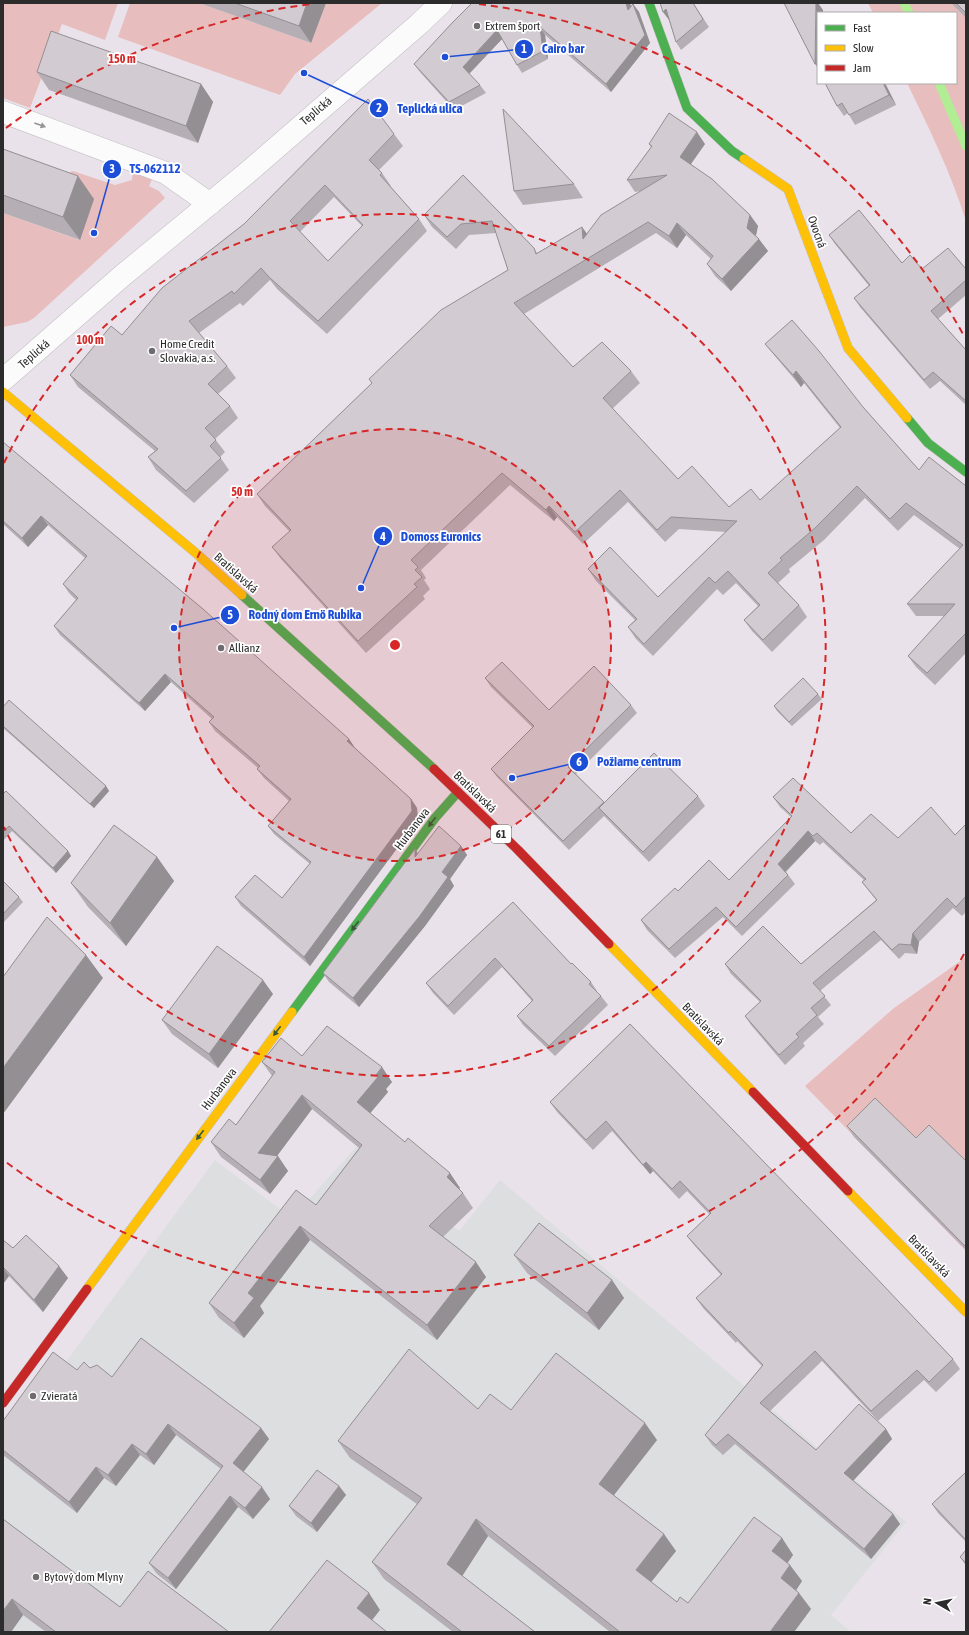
<svg xmlns="http://www.w3.org/2000/svg" width="969" height="1635" font-family="'Asap Condensed',sans-serif">
<style>
.industrial{fill:#dddee0}
.green{fill:#e8bdbd}
.lines{fill:none;stroke-linecap:round;stroke-linejoin:round}
.stream{stroke:#b1ee93;stroke-width:9}
.street-casing{stroke:#c2c1c2;stroke-width:23}
.fast-casing{stroke:#c2c1c2;stroke-width:10}
.slow-casing{stroke:#c2c1c2;stroke-width:10}
.jam-casing{stroke:#c2c1c2;stroke-width:10}
.street{stroke:#fcfbfc;stroke-width:22}
.fast{stroke:#4caf50;stroke-width:9}
.slow{stroke:#ffc107;stroke-width:9}
.jam{stroke:#c62828;stroke-width:9}
.wall{fill:#b5afb5;fill-rule:evenodd}
.shaded-wall{fill:#938f93}
.building{fill:#d2ccd2;stroke:#938f93;fill-rule:evenodd}
.oneway{fill:#949494}
.oneway2{fill:#375a39}
.ring{fill:none;stroke:#d62828;stroke-width:2;stroke-dasharray:7 5}
.poi-dot{fill:#6e6c6e;stroke:#fff;stroke-width:1.5}
.labels{text-anchor:middle;stroke-width:3.5;stroke-linejoin:round;paint-order:stroke}
.shield{fill:#fff;stroke:#6b6b6b;stroke-width:1}
.shield-label{font-size:11px;font-weight:bold;fill:#2c2c2c}
.poi-label{font-size:12px;fill:#2c2c2c;stroke:#fff;text-anchor:start}
.street-label{font-size:12px;fill:#2c2c2c;stroke:#fff}
.centre{fill:#d62828;stroke:#fff;stroke-width:2}
.ring-label{font-size:12px;text-anchor:middle;font-weight:bold;fill:#d62828;stroke:#fff;stroke-width:3.5;stroke-linejoin:round;paint-order:stroke}
.leader{fill:none;stroke:#1d4ed8;stroke-width:1.5}
.callout-dot{fill:#1d4ed8;stroke:#fff;stroke-width:1.5}
.mark-label{font-size:12px;text-anchor:middle;font-weight:bold;fill:#fff}
.callout-label{font-size:13px;text-anchor:middle;font-weight:bold;fill:#1d4ed8;stroke:#fff;stroke-width:3.5;stroke-linejoin:round;paint-order:stroke}
</style>
<rect width="100%" height="100%" fill="#eae2ea"/>
<!-- industrial -->
<path class="industrial" d="M356,1147L459,1231L500,1180L906,1522L831,1615L851,1632H3V1447L215,1160L292,1218Z"/>
<!-- green -->
<path class="green" d="M3,3H118L105,40L62,24L30,108L3,98Z
M130,3H199L311,43L326,3H382L295,74L280,95L118,37Z
M868,3H966V221C951,173 929,128 907,83H956V13H873Z
M133,170L153,177L149,186L159,191L165,198L34,318L27,322L3,327V213L79,240L69,174L72,171L76,172L115,185L132,180Z
M966,957V1251L805,1086L894,1008Z"/>
<g class="lines">
<!-- stream -->
<path class="stream" d="M904,3L909,13
M939,83L966,146"/>
<!-- street casing -->
<g class="street-casing">
<path id="street" d="M3,112L166,173L210,204
M3,380L122,276L247,173L419,24L441,3"/>
</g>
<!-- fast casing -->
<g class="fast-casing">
<path id="fast" d="M649,3L687,108L732,151L744,159
M907,418L928,443L966,472
M242,595L434,769
M292,1012L435,818L458,792"/>
</g>
<!-- slow casing -->
<g class="slow-casing">
<path id="slow" d="M744,159L788,189L848,348L907,418
M3,392L197,554L242,595
M609,944L753,1092
M848,1191L966,1312
M87,1289L292,1012"/>
</g>
<!-- jam casing -->
<g class="jam-casing">
<path id="jam" d="M434,769L518,850L609,944
M753,1092L848,1191
M3,1403L87,1289"/>
</g>
<!-- street -->
<use href="#street" class="street"/>
<!-- fast -->
<use href="#fast" class="fast"/>
<!-- slow -->
<use href="#slow" class="slow"/>
<!-- jam -->
<use href="#jam" class="jam"/>
</g>
<!-- wall -->
<path class="wall" d="M199,3H326L311,43Z
M472,3H630L631,7L633,4L639,12L650,43L611,92L545,35L548,59L522,73L517,65L502,39L469,74L480,85L486,93L454,110L420,72L414,64Z
M660,3H693L709,27L681,50L676,42L669,20Z
M952,3H966V18L953,5Z
M37,72L201,84L213,102L198,143L49,90Z
M825,83H885L896,105L855,125L848,113L844,116L837,106Z
M394,134L403,146L379,170L382,173L391,186H390L419,219L427,231L327,334L277,289L270,280L243,306L240,303L199,333L227,366L236,378L218,394L230,406L238,418L215,439L225,452L220,457L229,470L194,503L156,470L148,457L155,451L78,387L70,375L122,335ZM334,197L362,226L328,261L300,232Z
M649,144H705L691,164L750,215L758,226L756,236L768,251L731,291L715,276L707,264L711,259L686,235L677,248L656,233L524,314L573,367L631,371L640,383L612,409L678,479L729,507L760,500L840,428L804,383L801,387L774,355L765,344L863,407L919,470L966,486V653L935,685L916,667L908,656L945,616H916L907,604L960,549L914,515L898,531L865,498L824,540L789,569L790,572L778,583L799,605L807,617L772,652L752,631L744,620L758,606L736,583L723,595L717,589L653,656L636,639L628,627L635,620L596,581L588,569L658,597L726,532L679,529L665,542L628,502L583,544L557,517L554,521L510,485L421,570L426,578L424,580L430,589L423,596L425,599L366,653L281,559L272,547L290,532L265,506L257,494L372,383L369,379L508,270L496,233L469,235L456,249L432,227L424,215L463,175L534,248L537,253L582,227L587,234L641,191L635,192L627,180L651,147Z
M3,149L94,199L80,240L3,213Z
M574,184L583,198L523,205L514,191Z
M829,235L902,263L922,269H966V295L938,319L966,350V405L940,381L930,389L860,307L854,298L869,286L835,244Z
M3,442L349,739L355,748L411,799L417,808L418,820L310,966L241,906L235,897L282,898L310,864L274,834L268,826L289,801L264,778L257,769L258,768L215,731L209,722L212,719L171,682L145,711L60,635L54,626L76,600L69,593L63,584L85,558L48,525L28,547L3,524Z
M485,678L549,710L631,705L637,713L576,774L604,803L698,796L705,806L649,862L604,816L569,850L497,777L491,769L533,728L491,687Z
M818,694L822,699L792,726L777,711L774,706Z
M3,707L106,786L109,791L94,808L3,728Z
M3,794L68,851L71,856L56,873L12,831L3,841Z
M773,797L851,833L898,838L955,835L966,824V912L962,916L953,908L919,942L917,954L905,953L899,959L881,940L820,991L831,1005L818,1017L824,1024L803,1043L805,1046L785,1065L751,1025L745,1016L760,1002L731,974L725,964H801L876,900L862,882L864,880L823,842L820,845L815,841L786,872L795,884L742,936L723,917L675,958L647,930L641,920L678,891L729,880L791,817L780,807Z
M461,846L467,855L450,879L454,886L425,926L359,1007L329,982L323,973L415,849L418,854Z
M157,857L174,881L126,946L88,907L71,883Z
M3,881L19,897L23,902L3,923Z
M513,902L571,964L591,982L597,991V992L601,996L608,1005L555,1056L523,1025L517,1016L532,1001L502,967L454,1015L433,993L426,983Z
M273,994L218,1068L172,1034L162,1020Z
M630,1024L953,1359L960,1369L936,1392L924,1380L878,1421L822,1361L770,1411L816,1450L886,1429L892,1439L853,1481L893,1514L900,1524L871,1559L735,1444L723,1455L712,1445L705,1435L762,1366L737,1341L736,1343L703,1308L696,1298L721,1275L694,1245L687,1236L710,1215L687,1191L679,1199L653,1171L650,1174L612,1131L593,1150L557,1112L550,1102Z
M302,1056L392,1082L386,1089L388,1092L370,1113L460,1188L459,1189L463,1193L473,1208L443,1237L486,1277L437,1340L310,1240L260,1306L264,1313L244,1338L219,1318L209,1303L316,1205L359,1148L312,1109L277,1156L288,1171L270,1194L221,1157L211,1142L236,1125L272,1076L262,1062Z
M847,1126L916,1138L966,1161V1250L854,1137Z
M3,1240L13,1248L68,1278L43,1312L9,1276L3,1284Z
M514,1255L612,1280L624,1298L599,1330L527,1273Z
M90,1368L112,1377L261,1428L269,1439L243,1472L270,1499L253,1519L238,1507L176,1589L157,1574L149,1563L221,1469L176,1435L154,1465L140,1455L116,1486L104,1478L77,1513L3,1455V1421L77,1370Z
M478,1409L511,1410L657,1440L614,1495L676,1551L651,1582L677,1602L688,1603L782,1538L793,1555L787,1563L802,1581L796,1590L811,1609L794,1632H610L488,1536L462,1576L535,1632H453L384,1579L372,1562L417,1504L350,1458L338,1441Z
M966,1472V1542L938,1513L932,1504Z
M339,1486L346,1495L317,1532L296,1516L289,1506Z
M3,1519L120,1607L229,1632H46L23,1615L11,1632H3Z
M966,1550V1566L960,1557Z"/>
<!-- shaded-wall -->
<path class="shaded-wall" d="M307,3H326L311,43L299,26Z
M626,3H630L634,18L628,10Z
M816,3H818L823,10V13H818V68L815,64Z
M633,4L639,12L650,43L611,92L606,84Z
M666,9L671,17L669,20L663,12Z
M540,27L545,35L548,59L543,51Z
M497,30L503,38L468,75L463,67Z
M883,83H885L896,105L889,95Z
M201,84L213,102L198,143L186,126Z
M697,132L705,144L688,168L680,157Z
M78,176L94,199L80,240L63,217Z
M750,215L758,226L755,239L747,228Z
M677,223L686,235L677,248L669,236Z
M582,227L590,238L583,239Z
M759,239L768,251L731,291L722,279Z
M796,371L804,383L801,387L793,375Z
M549,506L557,517L554,521L546,510Z
M41,516L48,525L28,547L22,538Z
M165,674L171,682L145,711L139,703Z
M349,739L355,748L347,741Z
M106,786L109,791L94,808L90,804Z
M411,799L417,808L418,820L310,966L304,957Z
M808,831L815,841L784,873L778,864Z
M461,846L467,855L450,879L454,886L425,926L359,1007L353,998Z
M415,849L421,858L415,857Z
M68,851L71,856L56,873L53,868Z
M157,857L174,881L126,946L110,923Z
M913,933L919,942L917,954L911,945Z
M86,955L103,978L3,1114V1068Z
M263,980L273,994L218,1068L209,1054Z
M382,1067L392,1082L386,1089L388,1092L367,1117L357,1102L376,1075Z
M302,1095L312,1109L268,1168L258,1153Z
M278,1156L288,1171L270,1194L260,1180Z
M646,1162L653,1171L650,1174L643,1165Z
M450,1173L460,1188L457,1191L447,1177Z
M300,1226L310,1240L260,1306L264,1313L244,1338L234,1323L248,1293Z
M476,1262L486,1277L437,1340L427,1325Z
M59,1266L68,1278L43,1312L34,1300Z
M3,1268L9,1276L3,1284Z
M612,1280L624,1298L599,1330L587,1313Z
M645,1423L657,1440L610,1500L599,1484Z
M168,1424L176,1435L154,1465L146,1454Z
M261,1428L269,1439L241,1475L233,1463Z
M886,1429L892,1439L851,1483L844,1473Z
M132,1444L140,1455L116,1486L108,1475Z
M96,1467L104,1478L77,1513L69,1502Z
M339,1486L346,1495L317,1532L311,1523Z
M262,1487L270,1499L253,1519L245,1508Z
M230,1496L238,1507L176,1589L168,1578Z
M893,1514L900,1524L871,1559L864,1549Z
M476,1519L488,1536L459,1581L447,1564Z
M664,1534L676,1551L648,1586L636,1570Z
M782,1538L793,1555L784,1568L772,1551Z
M790,1565L802,1581L793,1595L781,1578Z
M369,1593L380,1610L369,1624L357,1608Z
M799,1593L811,1609L794,1632H770Z
M12,1599L23,1615L11,1632H3V1611Z"/>
<!-- building -->
<path class="building" d="M235,3H307L299,26Z
M472,3H626L628,10L633,4L645,35L606,84L540,27L543,51L517,65L497,30L463,67L480,85L449,102L414,64L452,23Z
M660,3H693L703,19L676,42L666,9L663,12Z
M784,3H816L815,64Z
M956,3H966V13Z
M51,31L201,84L186,126L37,72Z
M825,83H883L889,95L849,115L842,103L837,106Z
M368,99L394,134L369,160L382,173L380,175L419,219L318,321L269,277L261,268L234,294L232,291L189,321L227,366L208,384L230,406L205,428L216,440L210,446L221,458L186,491L148,457L158,449L70,375L111,326L122,335L162,288L244,224ZM325,185L363,225L328,261L290,221Z
M503,109L574,184L514,191Z
M669,113L697,132L680,157L712,179L750,215L747,228L759,239L722,279L707,264L713,256L677,223L669,236L648,222L514,303L573,367L602,342L631,371L603,398L678,479L692,466L729,507L751,489L760,500L841,427L796,371L793,375L765,344L792,320L819,351L863,407L919,470L929,457L966,486V633L927,673L908,656L955,604H907L963,545L906,503L890,519L857,486L815,528L780,558L782,560L768,573L799,605L763,640L744,620L760,605L728,571L715,583L709,577L644,644L628,627L637,619L588,569L610,547L658,597L737,521L671,517L657,530L620,490L575,532L549,506L546,510L502,473L411,560L418,567L415,570L422,577L414,584L417,587L358,641L272,547L291,530L257,494L372,383L369,379L441,310L508,270L492,221L461,224L447,237L424,215L463,175L534,248L536,254L582,227L583,239L601,215L667,175L627,180L652,146L649,144Z
M3,149L78,176L63,217L3,195Z
M859,210L902,263L910,255L922,269L948,248L966,269V280L931,311L966,350V401L933,372L924,380L854,298L870,285L829,235Z
M3,442L203,609L349,739L347,741L411,799L412,811L304,957L235,897L255,875L282,898L311,862L268,826L291,799L257,769L260,766L209,722L214,717L165,674L139,703L54,626L78,598L63,584L87,556L41,516L22,538L3,521Z
M502,662L549,710L594,666L631,705L568,767L604,802L563,841L491,769L534,726L485,678Z
M803,678L818,694L789,722L774,706Z
M9,700L106,786L90,804L3,726V707Z
M654,753L698,796L643,852L599,808Z
M793,778L851,833L871,814L898,838L931,807L955,835L966,824V896L956,907L947,898L913,933L911,945L899,944L892,950L874,931L813,983L825,996L811,1008L817,1015L796,1034L799,1037L779,1055L745,1016L761,1001L725,964L763,926L801,964L877,900L862,882L866,879L817,833L813,836L808,831L778,864L788,875L736,927L716,907L669,949L641,920L675,888L678,891L709,860L729,880L792,816L773,797Z
M6,791L68,851L53,868L9,826L3,832V794Z
M114,825L157,857L110,923L71,883Z
M439,826L461,846L442,872L448,877L419,917L353,998L323,973L415,849V857Z
M3,881L19,897L3,914Z
M513,902L571,964L572,963L591,982L589,984L601,996L549,1046L517,1016L533,1000L495,958L448,1006L426,983Z
M47,917L86,955L3,1068V977Z
M217,946L263,980L209,1054L162,1020Z
M630,1024L865,1266L953,1359L929,1382L917,1370L871,1411L815,1351L760,1403L816,1450L859,1404L886,1429L844,1473L893,1514L864,1549L728,1434L716,1445L705,1435L763,1365L730,1331L729,1333L696,1298L722,1274L687,1236L711,1213L680,1181L672,1189L646,1162L643,1165L606,1121L586,1140L550,1102Z
M327,1026L382,1067L376,1075L378,1077L357,1102L405,1142L408,1138L450,1173L447,1177L463,1193L429,1226L476,1262L427,1325L300,1226L248,1293L254,1298L234,1323L209,1303L296,1190L316,1205L362,1145L302,1095L258,1153L278,1156L260,1180L211,1142L229,1119L236,1125L275,1072L262,1062L281,1038L302,1056Z
M875,1098L916,1138L929,1125L966,1161V1247L847,1126Z
M539,1223L612,1280L587,1313L514,1255Z
M26,1235L59,1266L34,1300L3,1267V1240L13,1248Z
M141,1338L261,1428L233,1463L262,1487L245,1508L230,1496L168,1578L149,1563L223,1466L168,1424L146,1454L132,1444L108,1475L96,1467L69,1502L3,1450V1421L53,1352L77,1370L84,1362L90,1368L97,1365L112,1377Z
M409,1349L478,1409L490,1394L511,1410L556,1353L645,1423L599,1484L664,1534L636,1570L677,1602L680,1597L688,1603L754,1517L782,1538L772,1551L790,1565L781,1578L799,1593L770,1632H620L476,1519L447,1564L535,1632H462L372,1562L422,1498L338,1441Z
M317,1470L339,1486L311,1523L289,1506Z
M966,1472V1540L932,1504Z
M3,1519L120,1607L148,1571L229,1632H56L12,1599L3,1611Z
M966,1550V1563L960,1557Z
M327,1560L369,1593L357,1608L387,1632H269Z"/>
<!-- one-way arrows -->
<defs><path id="oneway-solid" d="M-6-.8H1V-3.2L6.5 0L1 3.2V.8H-6Z"/></defs>
<use class="oneway" href="#oneway-solid" transform="translate(40 125) rotate(20)"/>
<g class="oneway2">
<use href="#oneway-solid" transform="translate(432 822) rotate(127)"/>
<use href="#oneway-solid" transform="translate(355 926) rotate(127)"/>
<use href="#oneway-solid" transform="translate(277 1031) rotate(127)"/>
<use href="#oneway-solid" transform="translate(200 1135) rotate(127)"/>
</g>
<!-- distance rings -->
<circle cx="395" cy="645" r="216" fill="#d62828" fill-opacity=".12"/>
<g class="ring">
<circle cx="395" cy="645" r="216"/>
<path d="M4 463A431 431 0 1 1 4 827"/>
<path d="M964 954A647 647 0 0 1 6 1162M6 128A647 647 0 0 1 311 4M479 4A647 647 0 0 1 964 336"/>
</g>
<!-- markers -->
<g class="poi-dot">
<circle cx="477" cy="26" r="4"/>
<circle cx="152" cy="351" r="4"/>
<circle cx="221" cy="648" r="4"/>
<circle cx="33" cy="1396" r="4"/>
<circle cx="36" cy="1577" r="4"/>
</g>
<g class="labels">
<!-- shield labels -->
<rect class="shield" x="491" y="825" width="20" height="18" rx="3"/>
<g class="shield-label">
<text x="501" y="838">61</text>
</g>
<!-- poi labels -->
<g class="poi-label">
<text x="485" y="30">Extrem šport</text>
<text x="160" y="348">Home Credit<tspan x="160" dy="14">Slovakia, a.s.</tspan></text>
<text x="229" y="652">Allianz</text>
<text x="41" y="1400">Zvieratá</text>
<text x="44" y="1581">Bytový dom Mlyny</text>
</g>
<!-- street labels -->
<g class="street-label">
<text transform="translate(316 111) rotate(-40)" y="4">Teplická</text>
<text transform="translate(817 232) rotate(70)" y="4">Ovocná</text>
<text transform="translate(34 354) rotate(-41)" y="4">Teplická</text>
<text transform="translate(236 573) rotate(42)" y="4">Bratislavská</text>
<text transform="translate(475 792) rotate(44)" y="4">Bratislavská</text>
<text transform="translate(412 829) rotate(-53)" y="4">Hurbanova</text>
<text transform="translate(703 1024) rotate(46)" y="4">Bratislavská</text>
<text transform="translate(219 1089) rotate(-53)" y="4">Hurbanova</text>
<text transform="translate(929 1256) rotate(46)" y="4">Bratislavská</text>
</g>
</g>
<circle cx="395" cy="645" r="6" class="centre"/>
<g class="ring-label">
<text x="122" y="63">150 m</text>
<text x="90" y="344">100 m</text>
<text x="242" y="496">50 m</text>
</g>
<!-- callouts -->
<path class="leader" d="M445 57L524 49M304 73L379 108M94 233L112 169M361 588L383 536M174 628L230 615M512 778L579 762"/>
<g class="callout-dot">
<circle cx="445" cy="57" r="4"/>
<circle cx="304" cy="73" r="4"/>
<circle cx="94" cy="233" r="4"/>
<circle cx="361" cy="588" r="4"/>
<circle cx="174" cy="628" r="4"/>
<circle cx="512" cy="778" r="4"/>
<circle cx="524" cy="49" r="10"/>
<circle cx="379" cy="108" r="10"/>
<circle cx="112" cy="169" r="10"/>
<circle cx="383" cy="536" r="10"/>
<circle cx="230" cy="615" r="10"/>
<circle cx="579" cy="762" r="10"/>
</g>
<g class="mark-label">
<text x="524" y="53">1</text>
<text x="379" y="112">2</text>
<text x="112" y="173">3</text>
<text x="383" y="541">4</text>
<text x="230" y="619">5</text>
<text x="579" y="766">6</text>
</g>
<g class="callout-label">
<text x="563" y="53">Cairo bar</text>
<text x="430" y="113">Teplická ulica</text>
<text x="155" y="173">TS-062112</text>
<text x="441" y="541">Domoss Euronics</text>
<text x="305" y="619">Rodný dom Ernö Rubika</text>
<text x="639" y="766">Požiarne centrum</text>
</g>
<!-- border -->
<rect width="969" height="1635" fill="none" stroke="#2c2c2c" stroke-width="8"/>
<!-- legend -->
<rect x="817" y="12" width="140" height="72" fill="#ffffff" stroke="#ababab"/>
<rect x="825" y="25" width="20" height="6" fill="#4caf50" stroke="#ababab"/>
<text x="853" y="32" font-size="12" fill="#2c2c2c">Fast</text>
<rect x="825" y="45" width="20" height="6" fill="#ffc107" stroke="#ababab"/>
<text x="853" y="52" font-size="12" fill="#2c2c2c">Slow</text>
<rect x="825" y="65" width="20" height="6" fill="#c62828" stroke="#ababab"/>
<text x="853" y="72" font-size="12" fill="#2c2c2c">Jam</text>
<!-- north arrow -->
<g transform="translate(937 1603) rotate(279)" stroke="#ffffff" stroke-width="3" paint-order="stroke">
<path d="M0-3L7 15L0 10L-7 15Z" fill="#2c2c2c"/>
<text y="-6" font-size="11" font-weight="bold" text-anchor="middle" fill="#2c2c2c">N</text>
</g>
</svg>
